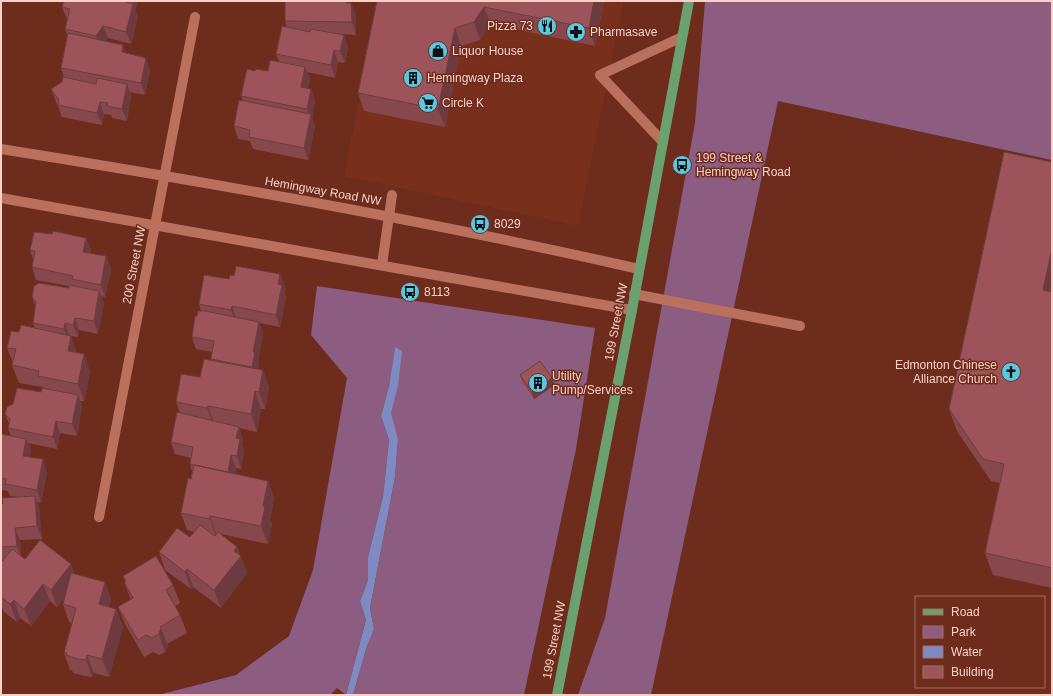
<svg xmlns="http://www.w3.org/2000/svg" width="1053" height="696" font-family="Helvetica,sans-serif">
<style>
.built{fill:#782f1c}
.green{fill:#8c5c81}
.water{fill:#7f8ac3}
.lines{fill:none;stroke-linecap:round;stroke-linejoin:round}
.minor{stroke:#b9715e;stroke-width:10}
.major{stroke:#6ba16e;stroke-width:10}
.wall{fill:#86484d}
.shaded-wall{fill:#6d3b3f}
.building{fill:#9c545a;stroke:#6d3b3f}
.labels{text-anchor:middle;stroke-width:3;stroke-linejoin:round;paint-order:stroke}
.poi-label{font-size:12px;fill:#f9d0c6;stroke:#6d2c1c;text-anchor:start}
.street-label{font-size:12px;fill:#f9d0c6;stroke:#6d2c1c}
</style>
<rect width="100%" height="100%" fill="#6d2c1c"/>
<!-- built -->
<path class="built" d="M378,1H624L578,226L344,176Z"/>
<!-- green -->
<path class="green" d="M705,1H1052V160L778,101L651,695H578L605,618L695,123Z
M317,286L595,328L576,449L524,695H353L366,649L374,629L370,608L395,477L398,439L390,413L398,386L395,348L389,386L381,416L389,440L383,496L368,557V580L360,601L366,620L346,695L337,688L330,695H158L236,675L289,636L313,570L347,378L311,335Z"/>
<!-- water -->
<path class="water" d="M395,347L402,351L398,386L391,413L398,439L395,477L370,608L374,629L366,649L353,695H346L366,620L360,601L368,580V557L383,496L389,440L381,416L389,386Z"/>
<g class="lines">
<!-- minor -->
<path class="minor" d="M663,142L600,75L682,37
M1,149C215,183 428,221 639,269
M1,198L632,310
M382,265L392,195
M634,294L800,326
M99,517L195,17"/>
<!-- major -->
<path class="major" d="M557,695L632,310L689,1"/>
</g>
<!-- wall -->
<path class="wall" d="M64,1H139L135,10L138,16L131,44L108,38L105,41L127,53L150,70L145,95L130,92L131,96L127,121L112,118L111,115L104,114L102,125L62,117L51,89L62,82L64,78L61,68L67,35L65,29L68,20L67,19L62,7Z
M285,1H350V3H351L356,15V35L339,34L344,35L348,48L345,63L338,62L335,78L307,72L310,79L308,89H311L315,101L312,118L315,126L308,160L253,149L250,141L238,139L234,126L243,101L241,96L255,71H268L279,62L276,54L287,27L285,21Z
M377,1H604L595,46L491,24L480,40L461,46L445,127L364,111L358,93Z
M1052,162V588L993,575L985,553L1000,483L991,481L957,431L949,409Z
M52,234L86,238L91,250L90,253L106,256L111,269L105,297L101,296L104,303L98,334L79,330L78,337L71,336L77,353L84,354L90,372L84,401H80L82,407L77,436L60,433L57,449L28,443L31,451L29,457L47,472L41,503L37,502L39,508L42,539L20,540L21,556L25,559L71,564L74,574L105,582L111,600L109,607L116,609L123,627L109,677L94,673L92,677L84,676L73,673L72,670H70L64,653L72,623L69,622L63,604L64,598L57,607L50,601L31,626L20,618L17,622L4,612L1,605V563L4,560H1V504H3L16,497L10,496L8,491L1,490V434L11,436L8,428L9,424L5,414L41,392L43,388L42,387L19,383L12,365L13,363L7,348L19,332L35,328L33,323L35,306L32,297L69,288V286L36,280L32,267L33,259L30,250Z
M280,274L285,287L284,291L286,297L280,327L259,323L263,334L258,361L259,364L258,369L263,370L269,388L265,409H261L257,432L239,428L243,439L242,445L244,451L241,469L236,468L235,474L268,481L274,498L270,520L272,524L268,544L221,534L237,547L247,573L221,608L193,587L191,589L165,570L159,552L190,537L194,532L187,530L181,513L191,479L192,472L190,464L191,458L175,454L171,442L180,413L176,402L200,377L211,361V359L212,352L196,349L192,337L197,316L201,311L199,304L234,276Z
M520,375L555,385L534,399L522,381Z
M123,576L173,585L180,603L175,606L180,615L187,633L167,644L168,646L165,652L159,655L153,652L144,657L125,624L118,607L131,600L124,582L125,581Z"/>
<!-- shaded-wall -->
<path class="shaded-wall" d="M132,1H139L135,10Z
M346,1H350V16L346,3Z
M594,1H604L595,46L589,28Z
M351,3L356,15V35L352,22Z
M133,4L138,16L131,44L126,32Z
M484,7L491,24L480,40L474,22Z
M103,26L108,38L100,48L96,36Z
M455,28L461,46L445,127L438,109Z
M344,35L348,48L345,63L340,51Z
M123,45L128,57L122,52Z
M334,50L338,62L335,78L331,65Z
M146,58L150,70L145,95L141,83Z
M305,67L310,79L306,100L301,87Z
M127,84L131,96L127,121L122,109Z
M311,89L315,101L312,118L315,126L308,160L304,148L310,117L307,109Z
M100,102L104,114L102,125L97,113Z
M86,238L91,250L88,264L83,252Z
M1052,249V309L1043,290Z
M106,256L111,269L105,297L101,285Z
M280,274L285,287L284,291L286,297L280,327L276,315L278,284Z
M99,291L104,303L98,334L94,321Z
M232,306L236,319L235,322L231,310Z
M75,318L79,330L78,337L73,325Z
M259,322L263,334L258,361L259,364L256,379L252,367L253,352Z
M65,323L69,335L68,341L64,329Z
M71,336L77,353L68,351Z
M84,354L90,372L84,401L78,384Z
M263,370L269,388L265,409L259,392Z
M552,378L555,385L534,399L532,392Z
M255,391L261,409L257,432L251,414Z
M78,395L82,407L77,436L72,424Z
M208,406L214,423V426L207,408Z
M56,421L60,433L57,449L53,437Z
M239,427L243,439L242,445L244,451L241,469L237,456L236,438Z
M26,439L31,451L27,468L23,456Z
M231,455L236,468L232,484L228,472Z
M43,459L47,472L41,503L37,490Z
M268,481L274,498L270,520L272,524L268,544L261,526L263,506Z
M35,496L39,508L42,539L37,526Z
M210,516L216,533V536L210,519Z
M15,528L20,540L21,558L17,546Z
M237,547L247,573L221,608L214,590L234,551Z
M71,564L77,582L57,607L51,590Z
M187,569L193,587L191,589L185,572Z
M105,582L111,600L105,622L99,604Z
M43,584L50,601L31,626L24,609Z
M14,600L20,618L17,622L10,604Z
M116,609L123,627L109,677L102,659Z
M161,628L168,646L165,652L159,634Z
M87,655L94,673L92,677L86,660Z"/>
<!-- building -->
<path class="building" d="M64,1H122L133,4L126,32L103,26L96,36L65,29L70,9L62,7Z
M285,1H346V3H351L352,22L285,21Z
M377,1H594L589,28L484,7L474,22L455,28L438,109L358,93Z
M282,26L310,32L311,29L344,35L340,51L334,50L331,65L276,54Z
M68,33L123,45L122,52L146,58L141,83L61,68Z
M270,60L305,67L301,87L311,89L307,109L241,96L247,69L255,71L256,69L268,71Z
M63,77L96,84L97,78L127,84L122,109L107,106L108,103L100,102L97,113L58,105L59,100L51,89L62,82Z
M239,100L311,114L304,148L249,137L250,130L234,126Z
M1004,152L1052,162V249L1043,290L1052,292V568L985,553L1004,464L983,459L949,409Z
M53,231L86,238L83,252L106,256L101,285L72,279L73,276L32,267L35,251L30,250L34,232L52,234Z
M236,266L280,274L278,284L282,285L276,315L232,306L231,310L199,304L204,275L229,279L230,275L234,276Z
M39,283L69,288V285L99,291L94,321L75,318L73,325L65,323L64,329L33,323L36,302L32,297L34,286Z
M198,311H205L259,322L253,352H255L252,367L211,359L214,341L192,337L195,316H197Z
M21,325L71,336L68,351L84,354L78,384L38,376L39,371L12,365L16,349L7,348L11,331L19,332Z
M204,359L263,370L259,392L255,391L251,414L208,406L207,408L176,402L181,374L200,377Z
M540,361L552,378L532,392L520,375Z
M17,388L41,392L42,388L78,395L72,424L56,421L53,437L8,428L10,419L5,414L7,407L13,404Z
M177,412L239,427L236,438L240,439L237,456L231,455L228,472L190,464L193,447L171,442Z
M1,434L26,439L23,456L43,459L37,490L5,484L6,479L1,478Z
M194,465L268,481L263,506L265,507L261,526L210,516V519L181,513L188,478L191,479Z
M35,496L37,526L15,528L17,546L1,547V504H3L2,498Z
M200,525L215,536L218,532L237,547L234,551L241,556L214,590L187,569L185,572L159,552L177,528L190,537Z
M40,540L71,564L51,590L43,584L24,609L14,600L10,604L1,597V563L12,549L25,559Z
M156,556L173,585L166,590L180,615L160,627L161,628L159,634L152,638L146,635L138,640L118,607L133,598L124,582L126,581L123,576Z
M71,573L105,582L99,604L116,609L102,659L87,655L86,660L78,659L66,655L67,653H64L76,608L63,604Z"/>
<!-- icons -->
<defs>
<g id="restaurant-disc" transform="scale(1)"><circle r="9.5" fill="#58c9e3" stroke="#6d2c1c"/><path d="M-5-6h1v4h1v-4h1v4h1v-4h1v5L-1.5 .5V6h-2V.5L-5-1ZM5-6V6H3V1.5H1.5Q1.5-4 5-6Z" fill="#111"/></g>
<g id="pharmacy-disc" transform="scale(1)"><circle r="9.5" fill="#58c9e3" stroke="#6d2c1c"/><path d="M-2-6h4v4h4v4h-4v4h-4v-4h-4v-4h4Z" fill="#111"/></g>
<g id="shop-disc" transform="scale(1)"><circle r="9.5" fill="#58c9e3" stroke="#6d2c1c"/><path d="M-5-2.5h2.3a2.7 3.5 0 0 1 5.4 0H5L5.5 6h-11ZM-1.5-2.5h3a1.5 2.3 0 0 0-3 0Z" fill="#111"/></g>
<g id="building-disc" transform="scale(1)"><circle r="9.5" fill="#58c9e3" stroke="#6d2c1c"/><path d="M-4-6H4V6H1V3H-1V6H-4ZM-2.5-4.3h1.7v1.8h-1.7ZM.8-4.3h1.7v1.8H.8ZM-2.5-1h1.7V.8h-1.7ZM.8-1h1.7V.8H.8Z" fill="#111"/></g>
<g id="supermarket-disc" transform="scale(1)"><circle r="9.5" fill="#58c9e3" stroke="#6d2c1c"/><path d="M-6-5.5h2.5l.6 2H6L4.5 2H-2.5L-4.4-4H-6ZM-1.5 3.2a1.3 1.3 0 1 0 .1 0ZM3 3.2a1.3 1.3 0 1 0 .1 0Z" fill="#111"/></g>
<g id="bus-disc" transform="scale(1)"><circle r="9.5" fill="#58c9e3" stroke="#6d2c1c"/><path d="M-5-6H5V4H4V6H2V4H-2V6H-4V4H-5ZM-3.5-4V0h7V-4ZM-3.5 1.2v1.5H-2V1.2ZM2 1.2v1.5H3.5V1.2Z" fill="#111"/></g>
<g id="church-disc" transform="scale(1)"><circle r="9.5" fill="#58c9e3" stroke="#6d2c1c"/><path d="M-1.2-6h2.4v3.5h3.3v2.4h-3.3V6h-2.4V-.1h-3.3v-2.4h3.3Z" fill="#111"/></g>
</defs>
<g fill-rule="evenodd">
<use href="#restaurant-disc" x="547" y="26"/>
<use href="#pharmacy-disc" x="576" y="32"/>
<use href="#shop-disc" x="438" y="51"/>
<use href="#building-disc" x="413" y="78"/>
<use href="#supermarket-disc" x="428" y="103"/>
<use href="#bus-disc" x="682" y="165"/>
<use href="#bus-disc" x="480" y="224"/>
<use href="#bus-disc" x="410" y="292"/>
<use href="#church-disc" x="1011" y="372"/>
<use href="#building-disc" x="538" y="383"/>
</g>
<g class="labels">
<!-- poi labels -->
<g class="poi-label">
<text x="533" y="30" text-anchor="end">Pizza 73</text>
<text x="590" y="36">Pharmasave</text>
<text x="452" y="55">Liquor House</text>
<text x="427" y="82">Hemingway Plaza</text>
<text x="442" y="107">Circle K</text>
<text x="696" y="162">199 Street &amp;<tspan x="696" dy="14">Hemingway Road</tspan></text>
<text x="494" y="228">8029</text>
<text x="424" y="296">8113</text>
<text x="997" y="369" text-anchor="end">Edmonton Chinese<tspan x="997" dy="14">Alliance Church</tspan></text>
<text x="552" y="380">Utility<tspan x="552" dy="14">Pump/Services</tspan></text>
</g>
<!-- street labels -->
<g class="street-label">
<text transform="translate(323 191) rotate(10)" y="4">Hemingway Road NW</text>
<text transform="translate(134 265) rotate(-79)" y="4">200 Street NW</text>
<text transform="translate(616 322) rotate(-79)" y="4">199 Street NW</text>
<text transform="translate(554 640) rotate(-79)" y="4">199 Street NW</text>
</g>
</g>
<!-- border -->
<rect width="1053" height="696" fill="none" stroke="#f9d0c6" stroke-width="4"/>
<!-- legend -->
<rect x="915" y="596" width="130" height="92" fill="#6d2c1c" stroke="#a56e60"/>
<rect x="923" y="609" width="20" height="6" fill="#6ba16e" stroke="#a56e60"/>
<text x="951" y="616" font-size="12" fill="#f9d0c6">Road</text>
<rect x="923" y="626" width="20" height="12" fill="#8c5c81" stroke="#a56e60"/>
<text x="951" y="636" font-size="12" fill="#f9d0c6">Park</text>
<rect x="923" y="646" width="20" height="12" fill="#7f8ac3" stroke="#a56e60"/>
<text x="951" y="656" font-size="12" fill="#f9d0c6">Water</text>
<rect x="923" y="666" width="20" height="12" fill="#9c545a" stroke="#a56e60"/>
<text x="951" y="676" font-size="12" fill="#f9d0c6">Building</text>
</svg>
